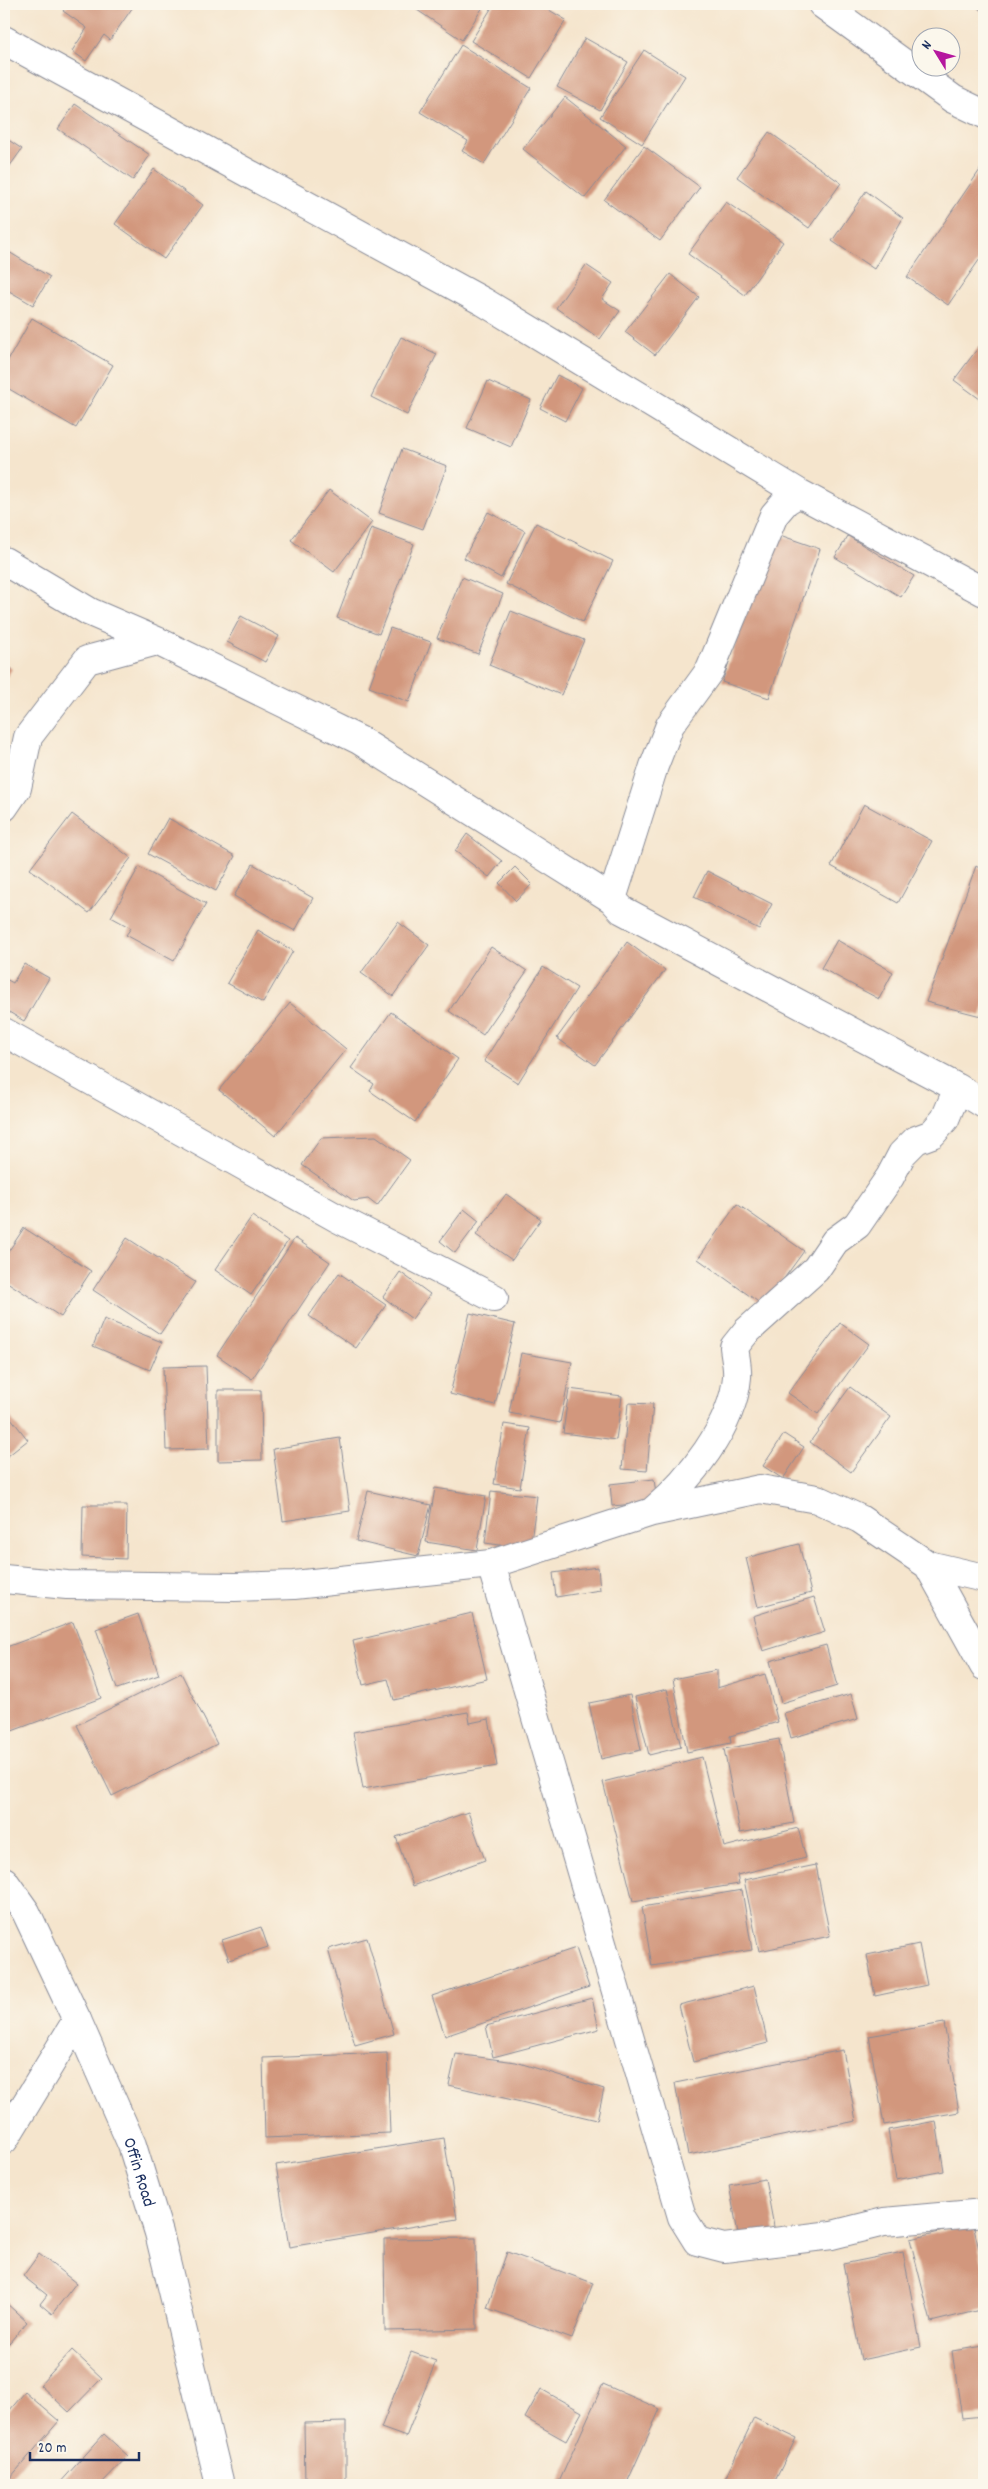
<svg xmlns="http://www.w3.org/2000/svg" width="988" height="2489" font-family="Dekko,sans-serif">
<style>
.building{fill:#d2977d}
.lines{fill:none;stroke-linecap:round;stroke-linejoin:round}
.minor-casing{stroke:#888a96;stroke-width:30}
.tertiary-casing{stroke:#888a96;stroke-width:30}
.minor{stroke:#fff;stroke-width:28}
.tertiary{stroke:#fff;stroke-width:28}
.labels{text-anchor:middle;stroke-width:4;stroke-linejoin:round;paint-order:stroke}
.street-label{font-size:18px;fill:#1b2f5e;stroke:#fbf7ec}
</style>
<rect width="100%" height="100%" fill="#fbf7ec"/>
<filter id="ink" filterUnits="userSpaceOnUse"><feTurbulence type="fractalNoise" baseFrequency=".02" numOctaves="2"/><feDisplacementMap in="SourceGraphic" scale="10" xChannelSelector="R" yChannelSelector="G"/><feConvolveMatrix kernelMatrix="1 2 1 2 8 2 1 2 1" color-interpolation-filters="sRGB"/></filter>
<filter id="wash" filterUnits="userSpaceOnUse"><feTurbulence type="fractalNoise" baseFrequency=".0096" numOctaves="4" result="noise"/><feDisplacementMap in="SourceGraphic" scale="20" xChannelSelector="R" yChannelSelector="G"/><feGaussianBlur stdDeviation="1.12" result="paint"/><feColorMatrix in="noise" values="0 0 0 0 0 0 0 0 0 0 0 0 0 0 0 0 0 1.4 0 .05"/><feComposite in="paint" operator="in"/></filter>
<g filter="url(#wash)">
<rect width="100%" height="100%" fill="#f5e5cd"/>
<g id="blocks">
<!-- building -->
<path class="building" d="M68,4H135L110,40L104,35L86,61L72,51L87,28L63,11Z
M408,4H478L483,7L462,40Z
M494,4H539L566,20L531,78L471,41Z
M981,4H984V13L978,8Z
M585,38L628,62L600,110L557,87Z
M461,45L531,88L484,164L462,151L468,141L420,112Z
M644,50L685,76L642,144L600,117Z
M565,97L626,146L585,198L523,149Z
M75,104L150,155L133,180L58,129Z
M769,132L841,183L809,228L737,177Z
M4,137L22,149L4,174Z
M644,146L700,187L660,241L604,200Z
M982,167L984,169V253L948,305L907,277Z
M154,169L203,205L164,259L115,224Z
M866,191L903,218L874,269L832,241Z
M726,202L783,242L745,295L688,254Z
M4,249L50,277L33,305L4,288Z
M586,265L613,283L602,299L620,311L600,339L556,308Z
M670,274L699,297L655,355L625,332Z
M32,318L113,365L76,428L4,386V367Z
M401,337L437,354L407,415L371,397Z
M984,340V402L954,380Z
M557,375L582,388L565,421L540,408Z
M488,381L531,400L511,447L467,428Z
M402,449L447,466L423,529L379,513Z
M329,490L372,522L334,572L291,540Z
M488,512L525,531L501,578L464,558Z
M536,523L613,561L583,622L506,584Z
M371,528L414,544L379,634L337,618Z
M774,533L820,549L769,698L722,682Z
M848,536L914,576L901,597L835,557Z
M462,577L503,594L478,654L437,638Z
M511,611L584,640L561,695L489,665Z
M241,616L279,636L265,662L227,642Z
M390,628L431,642L409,702L369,687Z
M4,663L12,669L4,681Z
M864,804L932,841L898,903L831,866Z
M72,814L131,858L89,913L30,869Z
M168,818L235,856L216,891L148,854Z
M467,834L502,861L489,877L455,851Z
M253,864L313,898L295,931L234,896Z
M976,866L984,871V1007L981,1016L926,1002Z
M139,867L206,904L174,961L126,935L131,928L111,917Z
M515,867L532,884L516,901L499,883Z
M707,871L772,904L759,929L694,897Z
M398,922L429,945L393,996L361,973Z
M258,930L293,951L263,1003L227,983Z
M837,940L893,972L879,999L821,968Z
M627,942L665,970L595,1065L557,1038Z
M491,947L527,971L483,1035L449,1011Z
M24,964L49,978L24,1021L4,1009V978L13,983Z
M543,967L577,988L518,1083L484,1061Z
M290,1003L346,1049L275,1136L219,1090Z
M391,1012L458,1059L415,1122L370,1091L374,1084L351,1068Z
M376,1136L410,1160L377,1206L368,1199L354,1201L302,1165L321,1138Z
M506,1194L541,1219L512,1260L476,1235Z
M737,1204L804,1251L764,1306L698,1259Z
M464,1209L479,1221L455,1253L440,1241Z
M252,1216L288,1241L251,1295L215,1270Z
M24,1228L91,1271L61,1317L4,1280V1258Z
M127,1238L195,1282L160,1334L93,1290Z
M295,1238L330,1262L252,1379L217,1355Z
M400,1272L430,1294L412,1319L383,1297Z
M339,1273L386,1305L356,1348L309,1316Z
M470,1313L515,1324L495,1405L450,1394Z
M104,1319L162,1342L150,1370L93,1346Z
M840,1323L869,1344L818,1414L788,1393Z
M521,1353L572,1362L560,1423L509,1413Z
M206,1366L209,1449L166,1450L163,1367Z
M850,1387L891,1417L851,1472L810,1442Z
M569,1389L622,1396L616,1440L563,1433Z
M218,1390H261L262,1460L218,1461Z
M628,1403L653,1404L647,1471L622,1469Z
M4,1409L28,1440L4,1459Z
M504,1424L530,1428L520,1488L494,1484Z
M784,1434L804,1447L783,1479L763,1466Z
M340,1438L350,1511L283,1521L273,1449Z
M654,1479L657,1502L612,1506L610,1484Z
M435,1488L486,1496L477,1550L426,1542Z
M368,1491L431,1505L418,1556L356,1541Z
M491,1491L537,1496L530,1549L485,1543Z
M83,1505H127L126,1559L82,1557Z
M799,1544L811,1593L758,1607L746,1558Z
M598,1567L600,1590L556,1597L553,1573Z
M814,1597L825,1632L763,1651L753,1616Z
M472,1613L487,1679L394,1700L388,1679L363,1685L353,1641Z
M138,1614L159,1675L117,1689L96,1629Z
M73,1622L101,1698L4,1734V1648Z
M826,1645L837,1686L781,1703L770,1661Z
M717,1670V1688L765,1674L778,1722L730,1736L731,1743L687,1752L673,1679Z
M181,1673L217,1744L112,1796L77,1725Z
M667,1689L681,1747L649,1755L635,1697Z
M851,1694L858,1719L791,1738L784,1713Z
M630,1695L641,1750L601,1759L589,1703Z
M468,1712L470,1723L489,1719L497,1766L363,1789L353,1732Z
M779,1739L794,1823L740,1833L724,1749Z
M702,1757L724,1847L798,1828L806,1858L737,1875L739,1884L633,1901L603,1782Z
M468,1812L485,1860L413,1886L396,1837Z
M816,1865L830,1936L759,1951L744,1880Z
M742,1890L752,1950L652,1966L642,1907Z
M261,1927L268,1947L229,1960L222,1940Z
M367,1938L394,2034L355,2045L328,1949Z
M919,1944L927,1985L875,1996L867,1955Z
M576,1948L589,1987L445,2036L432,1996Z
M754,1986L768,2043L693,2062L679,2005Z
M592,1998L599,2029L493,2057L486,2026Z
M944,2023L959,2112L884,2125L869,2036Z
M843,2050L856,2121L688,2155L675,2083Z
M387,2053L390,2133L265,2138L263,2058Z
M456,2054L516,2062L604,2089L597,2120L449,2085Z
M936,2121L944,2171L896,2180L888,2130Z
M444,2138L457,2219L289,2247L276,2165Z
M765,2179L775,2232L739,2239L729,2185Z
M973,2224L984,2271V2309L931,2322L910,2239Z
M476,2238L477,2329L385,2331L384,2239Z
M507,2252L593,2283L572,2339L487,2308Z
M903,2252L921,2347L861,2360L843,2264Z
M39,2254L76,2283L52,2314L40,2304L47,2295L23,2276Z
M5,2302L27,2322L4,2349V2304Z
M984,2346V2416L962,2418L952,2351Z
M72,2350L102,2378L69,2412L40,2385Z
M411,2352L436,2361L406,2437L381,2428Z
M603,2384L660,2409L626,2485H567L559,2482Z
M541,2389L582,2412L566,2441L525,2418Z
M25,2392L59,2421L4,2485V2417Z
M754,2418L796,2438L773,2485H722Z
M346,2422V2485H305L304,2423Z
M104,2434L128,2456L100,2485H58Z"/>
</g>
</g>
<g filter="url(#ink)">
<use href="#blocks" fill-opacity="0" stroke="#888a96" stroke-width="1"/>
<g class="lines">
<!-- minor casing -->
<g class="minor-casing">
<path id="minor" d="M822,4L953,99L984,114
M4,40L484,302L799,493L984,592
M799,493L786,501L774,515L710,670L670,725L654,766L612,899L622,910L958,1088
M4,561L90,612L157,641L359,740L612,899
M4,807L17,788L28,737L87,660L157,641
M4,1032L337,1218L494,1298
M653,1511C689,1481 733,1426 737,1377C738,1368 735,1356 734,1347L746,1332L816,1269L835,1241L857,1225L890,1177L902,1154L916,1140L932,1134L945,1119L958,1088L984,1104
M491,1564L682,2217L697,2241L724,2248L832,2235L884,2222L984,2213
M928,1565L984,1578
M4,1579L67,1585L235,1587L294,1585L491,1564L652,1512L760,1489L817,1499L860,1519L928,1565L984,1666
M4,2140L77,2020"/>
</g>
<!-- tertiary casing -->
<g class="tertiary-casing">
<g id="tertiary">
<path id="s1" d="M4,1881L26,1912L77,2020L132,2145L159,2233L220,2485"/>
</g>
</g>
<!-- minor -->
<use href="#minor" class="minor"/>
<!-- tertiary -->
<use href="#tertiary" class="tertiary"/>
</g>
</g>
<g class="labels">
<!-- street labels -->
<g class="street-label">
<text dy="6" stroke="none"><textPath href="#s1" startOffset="322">Offin Road</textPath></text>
</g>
</g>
<!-- margin -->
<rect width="988" height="2489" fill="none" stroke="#fbf7ec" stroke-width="20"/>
<!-- north arrow -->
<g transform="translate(936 52) rotate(307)"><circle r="24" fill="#fbf7ec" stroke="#a1a7b3"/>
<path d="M0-4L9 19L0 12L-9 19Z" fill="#b5179e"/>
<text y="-8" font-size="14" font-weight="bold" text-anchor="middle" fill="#1b2f5e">N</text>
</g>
<!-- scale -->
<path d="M30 2452v8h109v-8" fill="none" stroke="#1b2f5e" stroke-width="2.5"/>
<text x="38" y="2452" font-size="15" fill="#1b2f5e" stroke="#fbf7ec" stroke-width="4" paint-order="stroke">20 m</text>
</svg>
